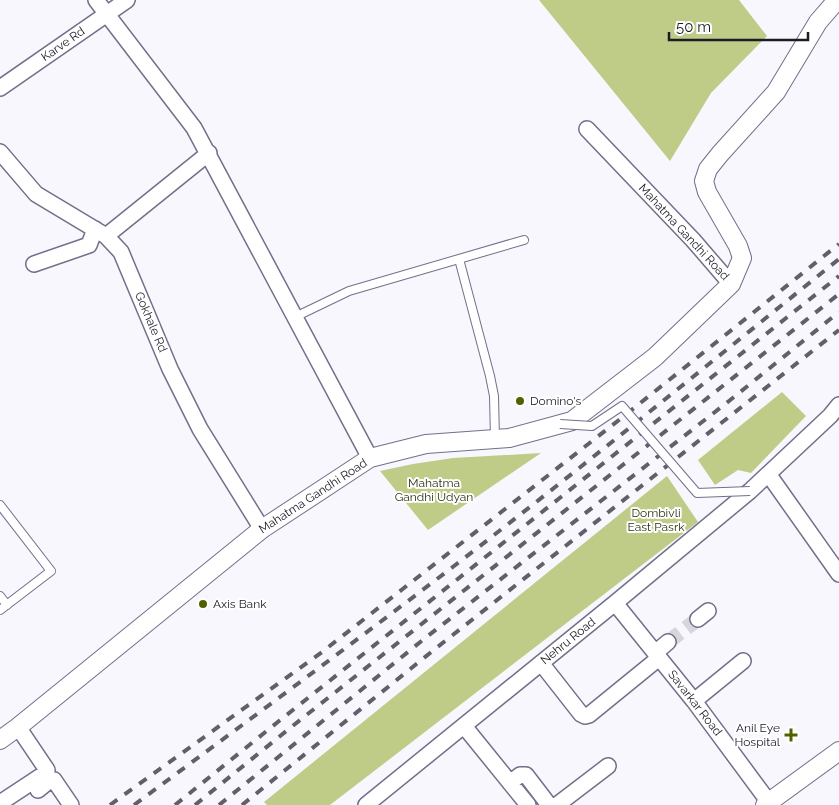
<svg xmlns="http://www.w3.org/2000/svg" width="839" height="805" font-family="Raleway,sans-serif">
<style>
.green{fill:#bfcc88}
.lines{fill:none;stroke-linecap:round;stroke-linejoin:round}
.minor-tunnel{stroke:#d6d6dd;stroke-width:15;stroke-dasharray:15 8;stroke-linecap:butt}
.service-casing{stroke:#71708a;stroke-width:10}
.minor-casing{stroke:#71708a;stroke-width:18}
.tertiary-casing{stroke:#71708a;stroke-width:20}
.service{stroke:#fff;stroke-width:8}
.minor{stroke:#fff;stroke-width:15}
.tertiary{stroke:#fff;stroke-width:18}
.rail{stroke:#61606a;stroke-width:4;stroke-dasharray:9 9;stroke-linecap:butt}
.service-bridge-casing{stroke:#71708a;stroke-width:10;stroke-linecap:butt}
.service-bridge{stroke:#fff;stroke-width:8}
.poi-dot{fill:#546000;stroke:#fff;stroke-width:2}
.labels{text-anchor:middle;stroke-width:4;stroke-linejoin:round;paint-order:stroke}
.street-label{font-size:12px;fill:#1c1b26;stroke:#fff}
.poi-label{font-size:12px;fill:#1c1b26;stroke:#fff;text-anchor:start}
.park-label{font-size:12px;fill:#2c3112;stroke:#fff}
</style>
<rect width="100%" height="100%" fill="#f7f7fd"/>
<!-- green -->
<path class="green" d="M539,0H739L767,36L711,93L670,161Z
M782,392L806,416L751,473L738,470L715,485L698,460Z
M541,453L428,530L380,471L413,464L453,458Z
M667,476L698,522L330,805H267L264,802Z"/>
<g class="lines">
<!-- minor-tunnel -->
<path class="minor-tunnel" d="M668,642L698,619"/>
<!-- service casing -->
<g class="service-casing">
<path id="service" d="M459,259L490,376L494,396L495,439
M295,317L349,291L524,240
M0,505L51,571L0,610
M0,596L7,605"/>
</g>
<!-- minor casing -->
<g class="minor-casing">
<path id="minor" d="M96,0L194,128L370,458
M0,88L127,0
M587,129L693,240L731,284
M0,152L36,194L106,236L121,252L170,369L200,429L262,529
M106,236L209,153
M34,264L89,245L95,229
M769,475L839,574
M615,603L694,701L771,805
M698,619L708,611
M655,653L668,642
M541,663L581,714L585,716L589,715L659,658
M694,701L743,661
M464,726L528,805
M510,783L520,775H526L549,805
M38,790L49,781L54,780L71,805
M0,803L47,772V770L18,727
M366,805L615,603L750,491L830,416L839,405
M557,805L608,766"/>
</g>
<!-- tertiary casing -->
<g class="tertiary-casing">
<path id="tertiary" d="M0,740L18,727L262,529L370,458L426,444L509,438L572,421L655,357L731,284L742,258L738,246L707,192L704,181L708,169L720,154L776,92L818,22L837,0
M765,805L839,751"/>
</g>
<!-- service -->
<use href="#service" class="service"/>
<!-- minor -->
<use href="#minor" class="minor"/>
<!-- tertiary -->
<use href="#tertiary" class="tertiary"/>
<!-- rail -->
<path class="rail" d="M110,805L322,652L619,420L839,244
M134,805C241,726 348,647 454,566C584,466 711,362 839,259
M175,805L279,721L839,276
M195,805L290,728L839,294
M219,805L424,639L729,401L839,312
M242,805L435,649L839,330"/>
<!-- service-bridge casing -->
<g class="service-bridge-casing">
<path id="service-bridge" d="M560,424L592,426L622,406L697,493L750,491"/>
</g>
<!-- service-bridge -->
<use href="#service-bridge" class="service-bridge"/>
</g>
<!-- markers -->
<g class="poi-dot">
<circle cx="520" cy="401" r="5"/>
<circle cx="203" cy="604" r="5"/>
<path d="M788.5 727.5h5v5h5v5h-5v5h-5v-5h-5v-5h5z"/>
</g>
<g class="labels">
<!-- street labels -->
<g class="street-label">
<text transform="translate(63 44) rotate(-35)" y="4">Karve Rd</text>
<text transform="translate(684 232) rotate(47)" y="4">Mahatma Gandhi Road</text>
<text transform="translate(151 322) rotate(67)" y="4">Gokhale Rd</text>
<text transform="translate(313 496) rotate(-33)" y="4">Mahatma Gandhi Road</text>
<text transform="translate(568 641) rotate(-39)" y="4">Nehru Road</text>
<text transform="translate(695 703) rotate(52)" y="4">Savarkar Road</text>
</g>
<!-- poi labels -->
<g class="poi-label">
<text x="530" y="405">Domino's</text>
<text x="213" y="608">Axis Bank</text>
<text x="780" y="732" text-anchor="end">Anil Eye<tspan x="780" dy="14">Hospital</tspan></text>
</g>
<!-- park labels -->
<g class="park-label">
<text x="434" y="487">Mahatma<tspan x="434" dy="14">Gandhi Udyan</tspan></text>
<text x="656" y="517">Dombivli<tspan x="656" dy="14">East Pasrk</tspan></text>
</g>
</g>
<!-- scale -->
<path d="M669 32v8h139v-8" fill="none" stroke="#1c1b26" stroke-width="2.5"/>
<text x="676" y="32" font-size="15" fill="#1c1b26" stroke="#ffffff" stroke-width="4" paint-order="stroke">50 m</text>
</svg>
